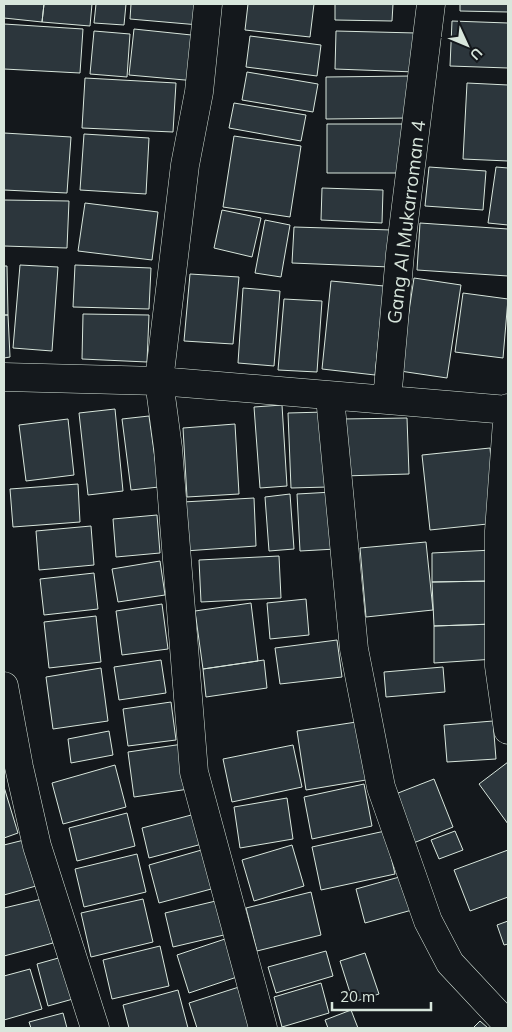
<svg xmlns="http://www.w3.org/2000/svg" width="512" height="1032" font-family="Mulish,sans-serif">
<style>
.building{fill:#2c363c;stroke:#d8e6dc}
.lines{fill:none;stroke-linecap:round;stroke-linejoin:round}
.street-casing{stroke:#d8e6dc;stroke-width:29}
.street{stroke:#14181c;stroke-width:28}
.labels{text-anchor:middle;stroke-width:4;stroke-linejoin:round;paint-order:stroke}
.street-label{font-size:19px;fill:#d8e6dc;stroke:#14181c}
</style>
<rect width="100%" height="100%" fill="#14181c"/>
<!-- building -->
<path class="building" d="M4,4H44L42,22L4,18Z
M44,4H92L90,26L42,22Z
M96,4H126L124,25L94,23Z
M131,4H201L199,25L130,19Z
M248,4H314L310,37L245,30Z
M335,4H393L392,21L335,20Z
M460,4H508V12L460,11Z
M452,21L508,23V68L450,66Z
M4,24L83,29L80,73L4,69Z
M134,29L201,36L196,81L129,75Z
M94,31L130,34L127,77L90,74Z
M336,31L416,33L415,72L335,69Z
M250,36L321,45L317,76L246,67Z
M247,72L318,84L313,112L242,100Z
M411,76V118L326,119V77Z
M85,78L176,83L173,132L82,128Z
M467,83L508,85V161L463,159Z
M234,103L306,115L301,141L229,128Z
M327,124H409L408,173H327Z
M4,133L71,137L67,193L4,190Z
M84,134L149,138L146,194L80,190Z
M234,136L301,146L290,217L223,207Z
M429,167L486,171L483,210L425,206Z
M496,167L508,168V225L488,223Z
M322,188L383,190L382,223L321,220Z
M4,200L69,201L67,248L4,246Z
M85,203L158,212L152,260L78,251Z
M222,210L261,218L252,257L214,248Z
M265,220L290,225L281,277L255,273Z
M420,223L508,229V276L417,270Z
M294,227L392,230L390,267L292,263Z
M20,265L58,267L52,351L13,348Z
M75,265L151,268L149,309L73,307Z
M4,266H7L8,315H4Z
M190,274L239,277L233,344L184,341Z
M414,278L461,285L447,378L400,371Z
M331,281L384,286L375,375L322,369Z
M243,288L280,291L274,366L238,363Z
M463,293L508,299L503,358L455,352Z
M284,299L322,301L317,372L278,370Z
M83,314L149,315L147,362L82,359Z
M4,315H8L10,357L4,358Z
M282,405L287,486L260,488L254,407Z
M115,409L123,491L88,495L79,413Z
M325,412L328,487L291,488L288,413Z
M149,416L159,487L131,490L122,419Z
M407,418L409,474L343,476L341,419Z
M68,419L74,475L26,481L19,425Z
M235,424L239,494L187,497L183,428Z
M490,448L497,523L430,530L422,455Z
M78,484L80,522L13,527L10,489Z
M333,492L336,549L300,551L297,494Z
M290,494L294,549L269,551L265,497Z
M254,498L256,546L185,551L183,502Z
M157,515L160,553L116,557L113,519Z
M91,526L94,565L39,570L36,531Z
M426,542L433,610L366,617L360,548Z
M493,550V581L432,582V553Z
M279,556L281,598L201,602L199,560Z
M160,561L165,595L118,602L112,569Z
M94,573L98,609L44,615L40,579Z
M493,581L494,624L434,626L432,582Z
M306,599L309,635L270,639L267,603Z
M251,603L258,661L203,669L195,611Z
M162,604L168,649L122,655L116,611Z
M96,616L101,662L49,668L44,622Z
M494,624L495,659L434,663V626Z
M337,640L342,677L280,684L275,648Z
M161,660L166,693L119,700L114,667Z
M264,660L267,688L206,697L203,669Z
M443,667L445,692L386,697L384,672Z
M101,668L108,721L53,729L46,677Z
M171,702L176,740L128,746L123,709Z
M363,721L372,779L306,790L297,731Z
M493,721L496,759L447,762L444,725Z
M109,731L113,755L71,763L68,739Z
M183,744L189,789L134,797L128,752Z
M293,745L302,787L232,802L223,759Z
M508,762V824L479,784Z
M115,765L126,807L63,824L52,783Z
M434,779L453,827L411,844L393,795Z
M364,784L372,826L312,839L304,797Z
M4,787L18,833L4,838Z
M287,798L293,839L240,848L234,807Z
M127,813L135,846L77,861L69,828Z
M199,813L206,843L149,858L142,828Z
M385,831L395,874L321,890L312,847Z
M455,831L463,850L439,859L431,840Z
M24,840L36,886L4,895V845Z
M292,845L304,886L254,901L242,860Z
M205,849L215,888L159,903L149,865Z
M508,850V897L470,911L454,870Z
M137,854L146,892L84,907L75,869Z
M403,876L412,910L365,923L356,889Z
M311,892L321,935L257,951L246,908Z
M42,899L53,943L4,956V908Z
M143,899L153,942L91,957L81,913Z
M220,900L228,934L173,947L165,913Z
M508,921V944L504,945L497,925Z
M228,938L240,976L189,993L177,955Z
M160,946L169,986L112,999L103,960Z
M326,951L333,976L276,993L268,967Z
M365,953L379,994L353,1002L340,961Z
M62,957L73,999L48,1006L37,964Z
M30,969L42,1009L4,1020V976Z
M321,983L329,1013L282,1027L274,997Z
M242,986L255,1028H197L189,1003Z
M178,990L188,1028H129L123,1005Z
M351,1010L358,1028H328L325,1020Z
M63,1013L67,1028H31L29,1022Z
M480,1021L488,1028H473Z"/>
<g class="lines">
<!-- street casing -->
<g class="street-casing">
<path id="street" d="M208,4L199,92L185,165L159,381L168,448L194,772L263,1028
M4,377L159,381L508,410
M330,397L354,649L381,787L428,921L450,963L508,1025
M387,400L400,254L431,4
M508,408L499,531V666L508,730
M4,686L19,767L37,846L95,1028"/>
</g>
<!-- street -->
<use href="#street" class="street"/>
</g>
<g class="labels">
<!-- street labels -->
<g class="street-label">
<text transform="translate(406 222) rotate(-83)" y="7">Gang Al Mukarroman 4</text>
</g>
</g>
<!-- border -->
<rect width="512" height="1032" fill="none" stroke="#d8e6dc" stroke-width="10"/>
<!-- north arrow -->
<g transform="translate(467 45) rotate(134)" stroke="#14181c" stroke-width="4" paint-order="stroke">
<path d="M0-4L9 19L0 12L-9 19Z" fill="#d8e6dc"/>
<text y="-8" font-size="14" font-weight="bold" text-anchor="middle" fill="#d8e6dc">U</text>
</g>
<!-- scale -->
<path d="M332 1002v8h99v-8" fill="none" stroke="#d8e6dc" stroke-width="2.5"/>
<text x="340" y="1002" font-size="15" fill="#d8e6dc" stroke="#14181c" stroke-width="4" paint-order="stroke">20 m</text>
</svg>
